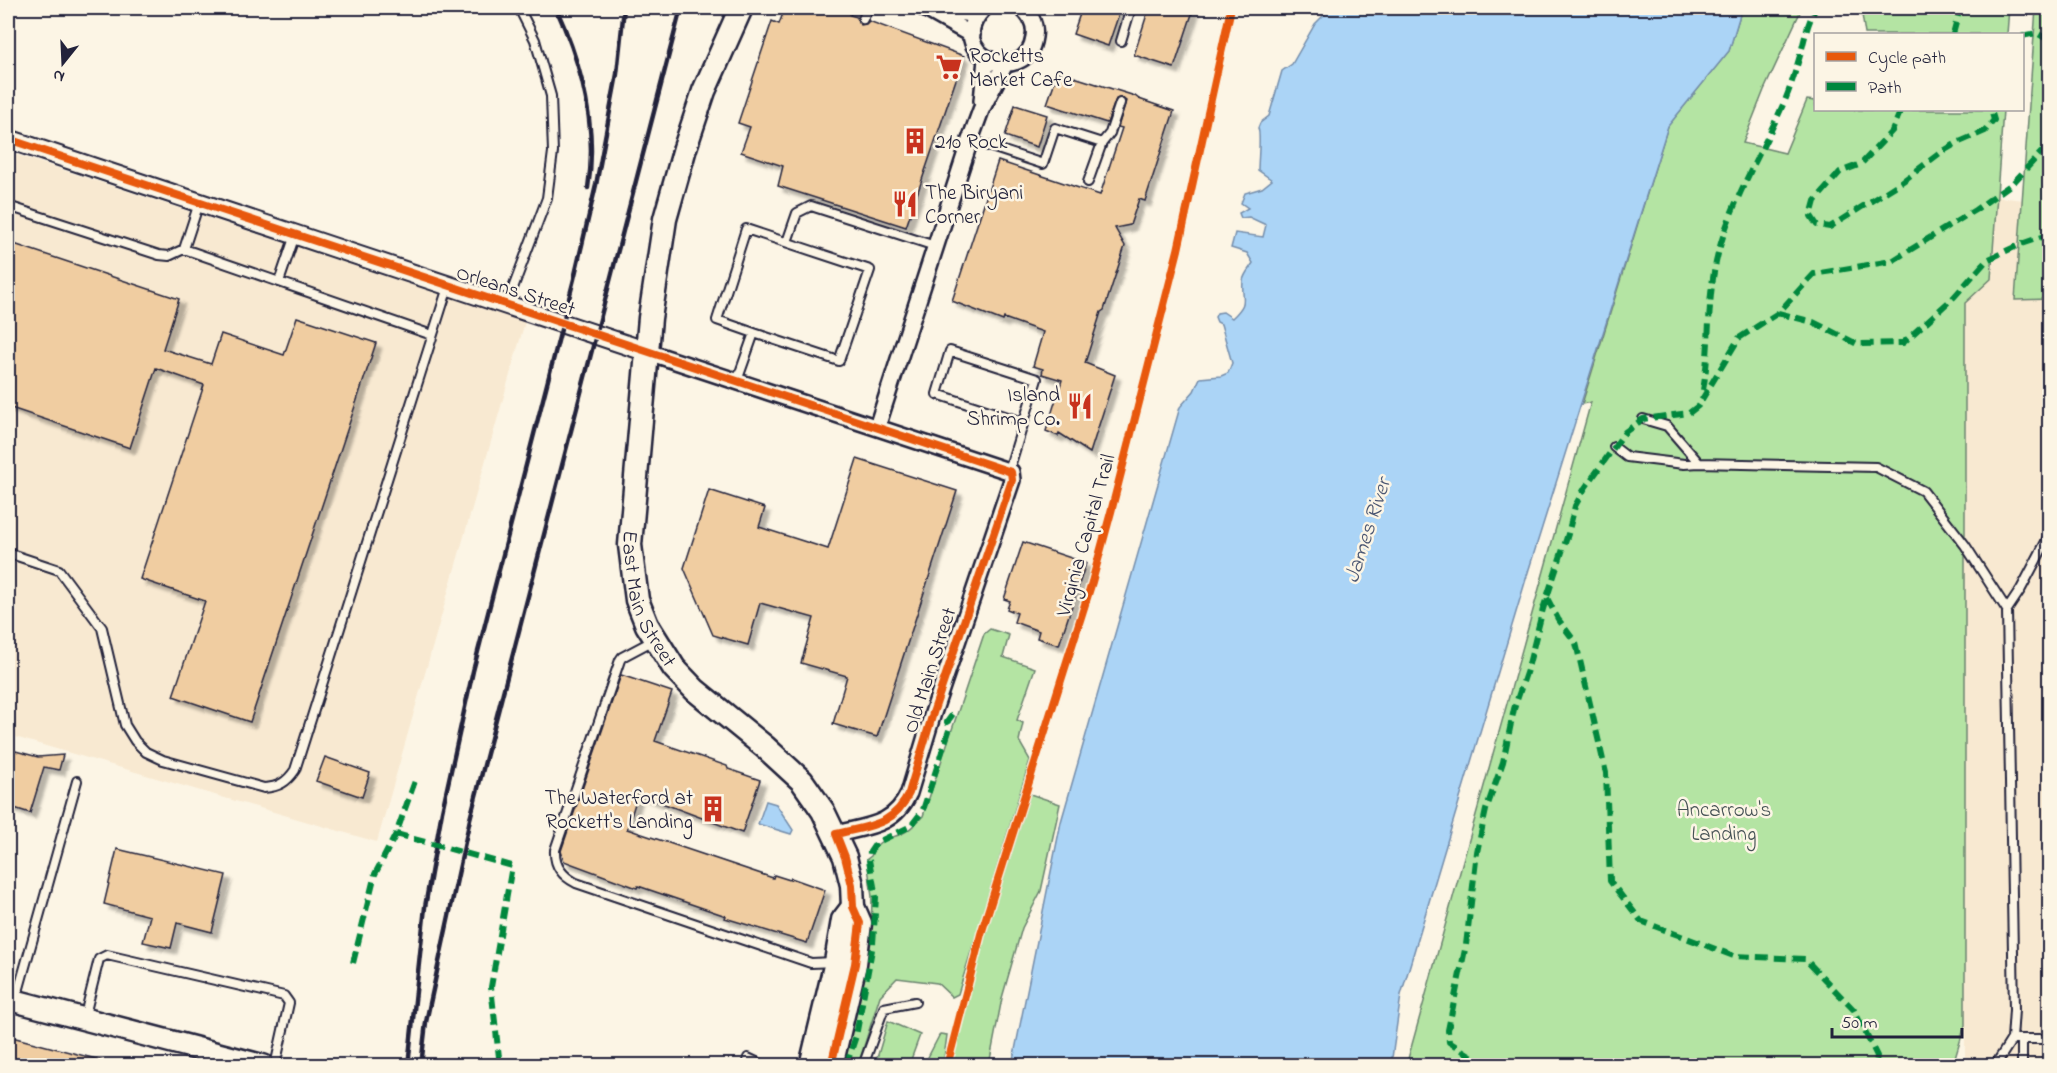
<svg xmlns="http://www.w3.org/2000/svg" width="2057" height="1073" font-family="'Indie Flower',sans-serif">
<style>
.built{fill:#f8e9d1}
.green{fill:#b4e4a3;stroke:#6b836f;stroke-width:1.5}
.water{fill:#abd4f6;stroke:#748dab;stroke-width:1.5}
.building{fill:#f0cda1;stroke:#22223b;stroke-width:1.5;filter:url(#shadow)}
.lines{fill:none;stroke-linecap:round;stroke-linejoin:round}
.service-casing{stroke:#22223b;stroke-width:12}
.minor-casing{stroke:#22223b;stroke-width:20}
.tertiary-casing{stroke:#22223b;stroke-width:22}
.secondary-casing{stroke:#22223b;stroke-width:26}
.primary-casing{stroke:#22223b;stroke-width:27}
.service{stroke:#fcf5e5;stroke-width:8}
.minor{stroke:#fcf5e5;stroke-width:15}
.tertiary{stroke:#fcf5e5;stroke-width:18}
.secondary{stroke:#fcf5e5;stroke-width:21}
.primary{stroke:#fcf5e5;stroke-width:22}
.rail{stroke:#22223b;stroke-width:4.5}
.quiet{stroke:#00873e;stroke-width:6;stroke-dasharray:12 6;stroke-linecap:butt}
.cycleway-casing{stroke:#fcf5e5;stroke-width:11}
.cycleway{stroke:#e8590c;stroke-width:8}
.labels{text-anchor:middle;stroke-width:5;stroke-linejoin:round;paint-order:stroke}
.poi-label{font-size:21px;fill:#22223b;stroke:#fcf5e5;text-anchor:start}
.street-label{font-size:21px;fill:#22223b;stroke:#fcf5e5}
.park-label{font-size:21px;fill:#465255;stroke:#fcf5e5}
.water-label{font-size:22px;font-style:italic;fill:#4b5773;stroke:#fcf5e5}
</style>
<defs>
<filter id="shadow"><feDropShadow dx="5.5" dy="5.5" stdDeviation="1.5" flood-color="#0004"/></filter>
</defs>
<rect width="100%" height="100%" fill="#fcf5e5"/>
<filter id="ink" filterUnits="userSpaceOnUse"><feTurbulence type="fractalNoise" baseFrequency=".0167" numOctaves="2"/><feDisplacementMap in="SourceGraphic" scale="12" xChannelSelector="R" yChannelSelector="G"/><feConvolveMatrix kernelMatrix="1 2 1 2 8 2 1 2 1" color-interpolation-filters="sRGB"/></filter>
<g filter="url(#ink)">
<!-- built -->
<path class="built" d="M8,152L525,322L377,842L8,735Z
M1964,193L2049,203V1065H1965Z"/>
<!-- green -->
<path class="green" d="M1742,8H1802L1764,90L1743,143L1785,153L1807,100L1815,101L1816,110H2003L1991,279L1965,303V1025L1953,1065L1406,1066L1591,402L1582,404L1668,126L1729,51Z
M1861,8H2009L2007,34H1865Z
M2036,8H2050L2049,299L2015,300Z
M990,629L1009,635L1003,657L1035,668L1017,720L1023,723L1019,741L1030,760L958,994L952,997L937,983L897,978L880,996L858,1065H844L871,942L872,897L867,859L871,856C878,836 889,841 905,832C912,828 917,822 923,816L984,634Z
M1030,794L1060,804L1041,891L1022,928L1002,998L989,1065H951L979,955Z
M888,1021L920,1035L909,1065H875Z
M940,1034L947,1035L943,1065H924Z"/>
<!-- water -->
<path class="water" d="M1326,8H1742L1729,51L1668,126L1529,569L1401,995L1391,1065H1012L1061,822L1180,407L1194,391L1200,378L1221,376L1228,373L1232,363L1221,324L1217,322L1215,317L1217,313L1223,312L1232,318C1250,301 1241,301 1243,281C1244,274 1250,268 1253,263L1247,253L1231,248L1235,233L1263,237L1266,225L1249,217L1241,218L1239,213L1248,208L1241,203L1245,193L1262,188L1272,180L1258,170C1258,159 1261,135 1258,128L1260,123L1269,116L1282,71L1292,64L1315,24L1325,14Z
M766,801L776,804L793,830L791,834L758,824Z"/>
<!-- building -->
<path class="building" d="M785,8H852L850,15L857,17L858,22L861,25L866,24L869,21L964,56L906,227L778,186L783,166L741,152L750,127L738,123L772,21L779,24Z
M1082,8H1121L1108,46L1073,34Z
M1149,8H1194L1174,68L1134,55Z
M1058,72L1135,96L1139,99L1174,111L1145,201L1139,199L1130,225L1115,228L1125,246L1104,310L1101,312L1085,363L1115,375L1090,453L1059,433L1058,436L1046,431L1062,380L1042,374L1043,369L1033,366L1043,332L1004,318L1003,321L952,301L998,161L1100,195L1122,128L1118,127L1126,101L1121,97L1116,99L1107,123L1047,104Z
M1015,105L1047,115L1037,147L1005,136Z
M8,242L179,299L163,349L211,364L221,334L284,355L297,317L376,343L250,722L173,696L205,601L140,579L204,385L156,368L130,448L8,407Z
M857,459L957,491L877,737L833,724L847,676L801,663L814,618L760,603L748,645L713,635L684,568L709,490L765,508L759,527L828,549Z
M1023,542L1086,563L1059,645L1037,638L1039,631L1014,622L1017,613L1007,609L1010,601L1004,599Z
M621,675L672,692L655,741L727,766L728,769L760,780L742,833L638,794L627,829L773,878L774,875L790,880L791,878L825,890L807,943L725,918L726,916L638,886L637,888L564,861L561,851Z
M8,749L38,757L63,755L59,770L44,767L30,813L8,806Z
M325,757L370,773L362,797L316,781Z
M117,849L226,875L212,932L177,923L171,948L143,942L150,916L104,904Z
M8,1036L104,1061L103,1065H8Z"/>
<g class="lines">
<!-- service casing -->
<g class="service-casing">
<path id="service" d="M863,19L868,8
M1121,41L1131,8
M970,140L1043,164L1055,128L1102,143L1088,182
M1102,143L1110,133L1120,103
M8,206L159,255L169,256L184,249L432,335
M787,242L797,213L811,206L935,246
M184,249L199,203
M279,282L295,235
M507,304L547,198L553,152L551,96L535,40L519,8
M737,381L754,333L839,361L870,270L746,229L717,320L754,333
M1643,419L1667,426L1699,463L1876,467L1923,491L1965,545L2007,610
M1614,447L1627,457L1684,464L1699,463
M1009,470L1037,379L950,351L937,394L1023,422
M8,553L59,570L102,628L125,725L135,741L146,752L163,760L264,788C279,787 287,782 295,770L448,287
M654,640L622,657L620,660L555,850C554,866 562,876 576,883L811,963L834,962
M16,999L77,781
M84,1019L99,959L107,955L284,996L289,1003L275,1066
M2012,1039H2050
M2022,1039V1066
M748,1058L765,1066
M863,1066L884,1008L915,1002
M1998,1066V1061L2012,1039L2014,1010L2007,610L2021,589L2050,534"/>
</g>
<!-- minor casing -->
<g class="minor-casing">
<path id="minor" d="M924,8L972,35
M933,8L977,15
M984,8C939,54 1027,90 1034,37C1036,25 1031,15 1022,8
M982,101L986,59
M648,352L1011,472L1012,480L933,713L909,793C894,826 868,826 836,834
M877,427L970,140L981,110L1005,64"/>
</g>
<!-- tertiary casing -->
<g class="tertiary-casing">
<path id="tertiary" d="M8,139L648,352"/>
</g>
<!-- secondary casing -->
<g class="secondary-casing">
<path id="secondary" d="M8,999L264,1066"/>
</g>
<!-- primary casing -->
<g class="primary-casing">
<g id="primary">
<path id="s1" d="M741,8L704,91L685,148L665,219L650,318L630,545L637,600L647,625L674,668L695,690L765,747L802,781L823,811L845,857L852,885L853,907L860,923L855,964L831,1066"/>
<path d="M811,1066L836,962L843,920L853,907"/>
</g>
</g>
<!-- service -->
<use href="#service" class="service"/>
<!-- minor -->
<use href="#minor" class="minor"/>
<!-- tertiary -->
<use href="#tertiary" class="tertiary"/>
<!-- secondary -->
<use href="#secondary" class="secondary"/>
<!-- primary -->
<use href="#primary" class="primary"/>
<!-- rail -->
<path class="rail" d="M556,8C581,63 598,127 588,188
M408,1066L425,907L442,811L473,671L574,279L596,185L617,74L624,8
M421,1066L426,1022L470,819L681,8"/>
<!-- quiet -->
<path class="quiet" d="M1953,34L1960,8
M2022,36L2037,33L2050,41
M1901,110L1892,131L1861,164L1840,172L1815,201L1811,216L1817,225L1830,227L1903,181L1940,153L1957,143L1985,131L1994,120L1991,110
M1778,313L1813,322L1857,344L1903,343L1954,297L1987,260L2021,244L2050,234
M1703,390C1711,346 1706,303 1717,258C1730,202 1763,151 1786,98C1791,86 1795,72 1799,59C1805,40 1806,25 1816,8
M1547,598L1558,619L1576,643L1606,773L1610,881L1641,921L1734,956L1805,959L1854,1010L1877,1056L1875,1066
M396,834L512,866L491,987L500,1066
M353,963L375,874L396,834L415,781
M846,1066L856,1036L873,944L876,897L869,860L870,852L876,843L911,826L921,813L924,807L950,727L947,722L953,714
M1487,1066L1449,1042L1448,1030L1466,945L1477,852L1486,810L1503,762L1514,709L1529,664L1543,609L1568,534L1575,506L1585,488L1625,432L1643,419L1689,413L1698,406L1739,338L1778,313L1814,274L1892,261L1975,210L2013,183L2050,143"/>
<!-- cycleway casing -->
<g class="cycleway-casing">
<path id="cycleway" d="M8,139L1011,472L1012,480L933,713L909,793C894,826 868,826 836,834L845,857L852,885L853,907L860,923L855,964L831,1066
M947,1066L981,934L1092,582L1111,512L1178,250L1231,8"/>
</g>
<!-- cycleway -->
<use href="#cycleway" class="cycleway"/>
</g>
</g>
<!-- icons -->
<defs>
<g id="supermarket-bare" transform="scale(2.07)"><path d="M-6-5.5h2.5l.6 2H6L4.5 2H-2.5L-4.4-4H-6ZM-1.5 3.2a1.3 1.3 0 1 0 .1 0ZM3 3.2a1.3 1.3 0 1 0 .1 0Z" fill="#c8321e" stroke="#fcf5e5" stroke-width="2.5" paint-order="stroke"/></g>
<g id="building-bare" transform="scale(2.07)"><path d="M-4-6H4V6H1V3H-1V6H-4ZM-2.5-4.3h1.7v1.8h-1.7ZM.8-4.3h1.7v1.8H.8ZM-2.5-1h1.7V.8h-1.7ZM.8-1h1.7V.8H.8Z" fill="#c8321e" stroke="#fcf5e5" stroke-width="2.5" paint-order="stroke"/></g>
<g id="restaurant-bare" transform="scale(2.07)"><path d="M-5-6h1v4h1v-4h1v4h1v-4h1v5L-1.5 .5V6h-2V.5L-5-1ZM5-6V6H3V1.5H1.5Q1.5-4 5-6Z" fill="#c8321e" stroke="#fcf5e5" stroke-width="2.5" paint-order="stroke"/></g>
</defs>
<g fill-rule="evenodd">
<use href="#supermarket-bare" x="949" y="67"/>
<use href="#building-bare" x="915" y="141"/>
<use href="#restaurant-bare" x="905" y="204"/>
<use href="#restaurant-bare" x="1080" y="406"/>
<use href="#building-bare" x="713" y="809"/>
</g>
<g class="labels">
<!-- poi labels -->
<g class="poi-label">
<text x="969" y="62">Rocketts<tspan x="969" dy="24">Market Cafe</tspan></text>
<text x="935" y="148">210 Rock</text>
<text x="925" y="199">The Biryani<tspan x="925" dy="24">Corner</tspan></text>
<text x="1060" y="401" text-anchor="end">Island<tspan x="1060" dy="24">Shrimp Co.</tspan></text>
<text x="693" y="804" text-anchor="end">The Waterford at<tspan x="693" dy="24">Rockett's Landing</tspan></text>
</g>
<!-- street labels -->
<g class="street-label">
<text transform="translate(516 290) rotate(18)" y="7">Orleans Street</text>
<text transform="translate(1085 535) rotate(-74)" y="7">Virginia Capital Trail</text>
<text dy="7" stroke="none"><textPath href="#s1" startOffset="610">East Main Street</textPath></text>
<text transform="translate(929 670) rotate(-72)" y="7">Old Main Street</text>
</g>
<!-- park labels -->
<g class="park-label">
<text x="1724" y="816">Ancarrow's<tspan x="1724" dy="24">Landing</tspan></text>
</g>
<!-- water labels -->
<g class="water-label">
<text transform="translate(1366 530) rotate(-72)" y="8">James River</text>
</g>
</g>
<!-- margin -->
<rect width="2057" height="1073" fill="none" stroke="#fcf5e5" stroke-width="30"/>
<rect x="15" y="15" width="2027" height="1043" fill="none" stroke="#22223b" stroke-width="2" filter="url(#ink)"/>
<!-- legend -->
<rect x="1814" y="33" width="210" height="78" fill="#fcf5e5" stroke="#a5a1a1" stroke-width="1.5"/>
<rect x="1826" y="52" width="30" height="9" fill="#e8590c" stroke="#a5a1a1" stroke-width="1.5"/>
<text x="1868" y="63" font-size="18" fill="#22223b">Cycle path</text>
<rect x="1826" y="82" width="30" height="9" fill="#00873e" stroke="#a5a1a1" stroke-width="1.5"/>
<text x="1868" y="93" font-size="18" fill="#22223b">Path</text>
<!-- north arrow -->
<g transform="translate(63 63) rotate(198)" stroke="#fcf5e5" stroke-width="4.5" paint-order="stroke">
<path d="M0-4.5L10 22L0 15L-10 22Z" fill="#22223b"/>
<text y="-9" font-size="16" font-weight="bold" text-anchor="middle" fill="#22223b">N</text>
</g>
<!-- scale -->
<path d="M1832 1028v9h130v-9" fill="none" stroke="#22223b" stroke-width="3"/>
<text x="1841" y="1028" font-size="18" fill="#22223b" stroke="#fcf5e5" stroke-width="4.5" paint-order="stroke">50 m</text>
</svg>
